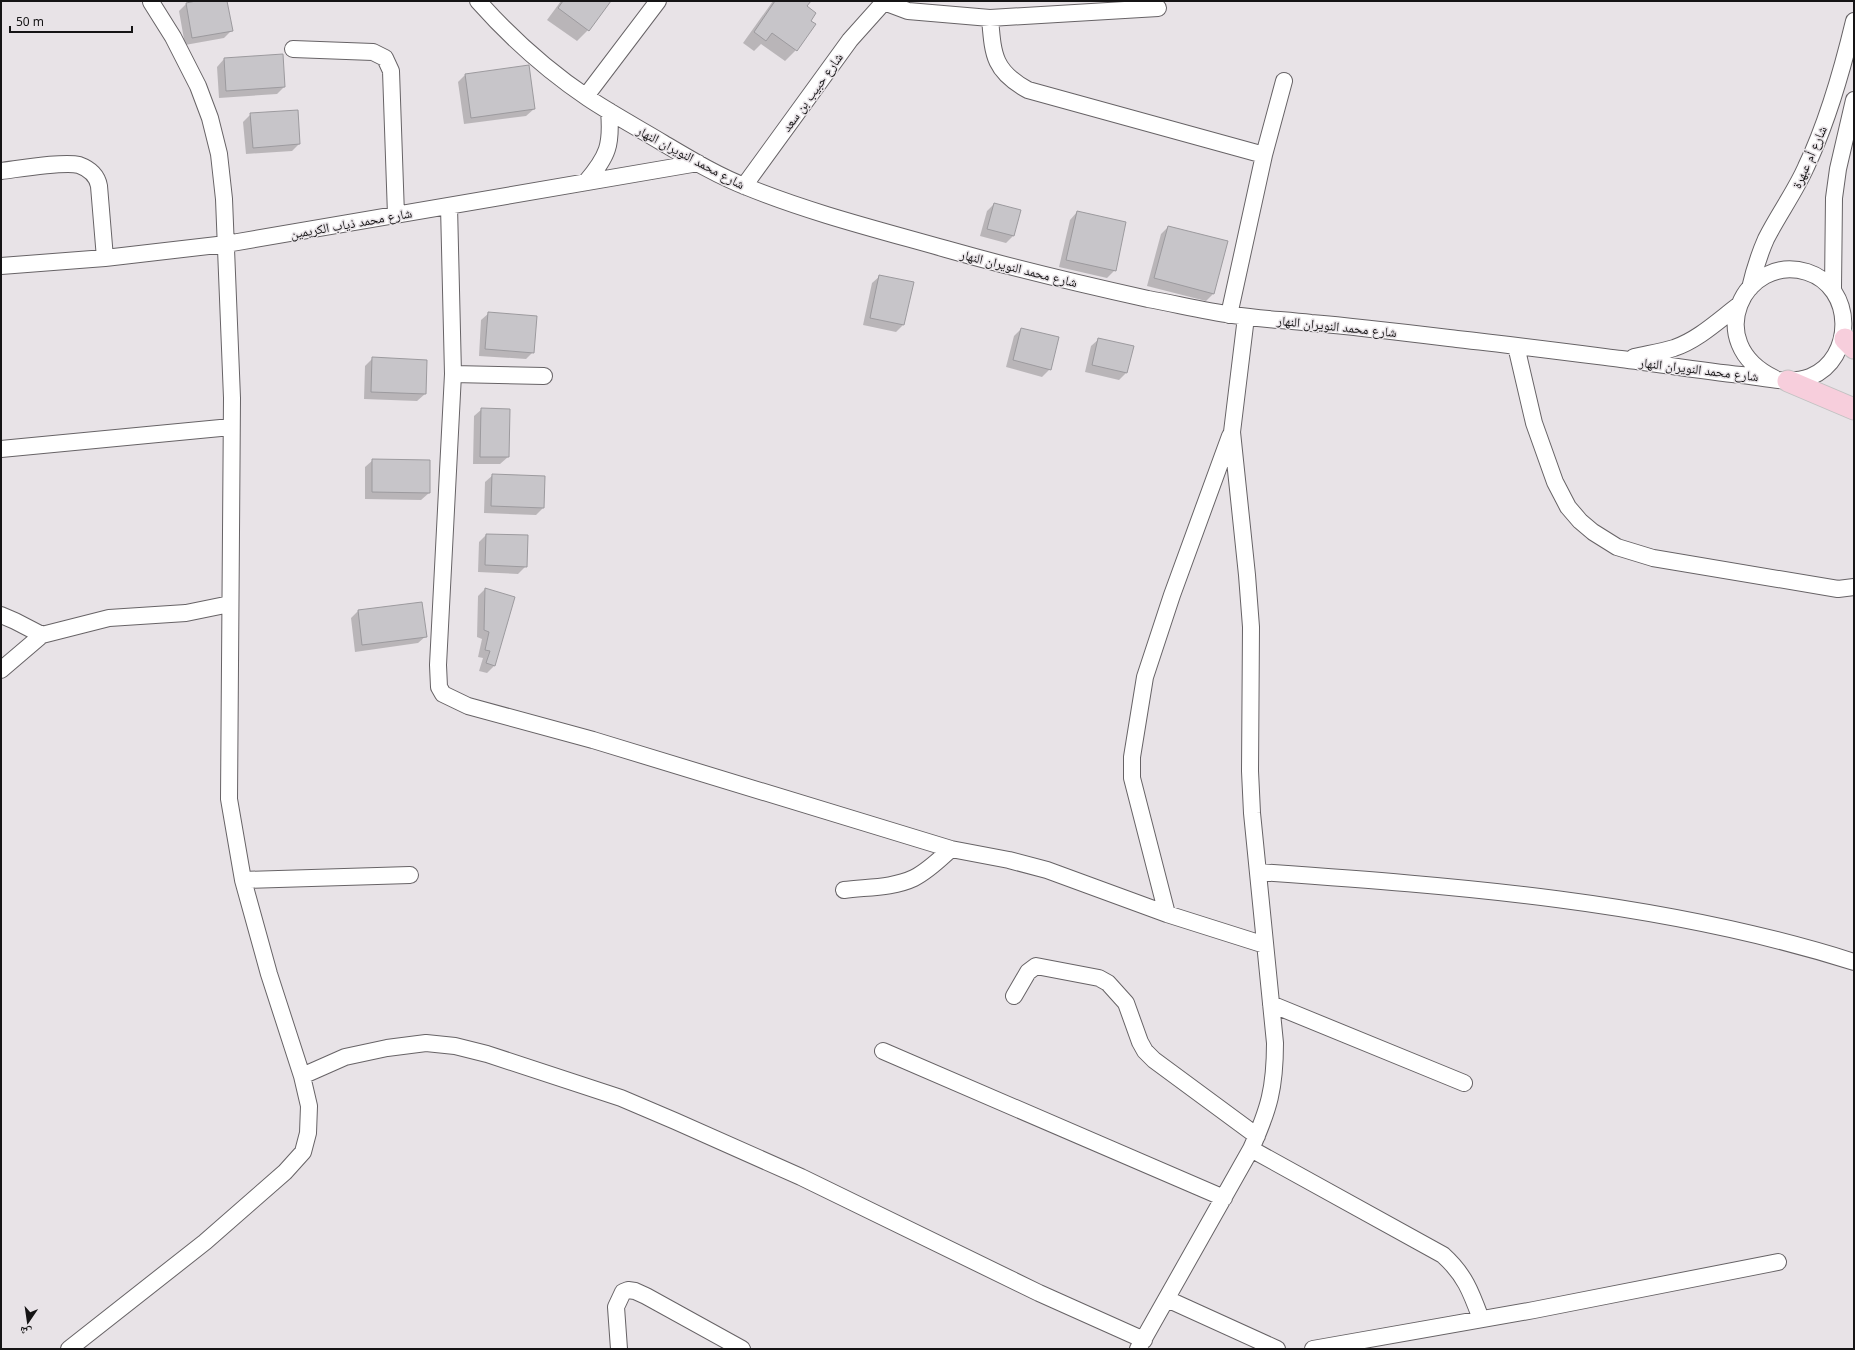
<svg xmlns="http://www.w3.org/2000/svg" width="1855" height="1350" font-family="'Noto Sans','Noto Naskh Arabic',sans-serif">
<style>
.shadow{fill:#0003}
.building{fill:#c7c5c9;stroke:#9c9a9e}
.lines{fill:none;stroke-linecap:round;stroke-linejoin:round}
.minor-casing{stroke:#676366;stroke-width:18}
.major-casing{stroke:#c2c2c2;stroke-width:23}
.minor{stroke:#fff;stroke-width:16}
.major{stroke:#f7cedc;stroke-width:21}
.labels{text-anchor:middle;stroke-width:3;stroke-linejoin:round;paint-order:stroke}
.street-label{font-size:13px;fill:#151415;stroke:#e8e3e7}
</style>
<rect width="100%" height="100%" fill="#e8e3e7"/>
<!-- shadow -->
<path class="shadow" d="M202,1H226L232,30L224,38L185,45L179,11L186,4Z
M347,1H386L347,2Z
M561,1H609L588,30L577,41L547,20Z
M773,1H810L806,7L796,50L785,61L761,44L754,51L743,43Z
M224,59L284,87L277,94L219,98L217,67Z
M466,74L534,109L526,116L464,124L458,82Z
M251,114L299,144L292,151L246,154L243,122Z
M994,204L1013,236L1006,243L980,236L987,211Z
M1077,212L1115,270L1107,278L1059,267L1070,220Z
M1168,227L1213,294L1206,301L1147,286L1161,234Z
M880,276L903,325L896,332L863,325L872,283Z
M489,313L533,352L526,359L479,356L481,320Z
M1021,329L1050,369L1042,377L1006,367L1014,336Z
M1099,339L1132,347L1126,373L1119,380L1085,372L1091,346Z
M373,358L425,394L417,401L364,399L365,366Z
M482,409L509,410L508,457L500,464H473L474,416Z
M373,460L429,493L421,500L365,499V467Z
M493,475L543,508L536,515L484,513L485,482Z
M486,535L526,566L518,574L478,572L479,542Z
M485,589L513,598L494,666L487,673L479,671L483,658L478,657L482,639L477,637L478,596Z
M358,611L426,636L418,643L355,652L351,618Z"/>
<!-- building -->
<path class="building" d="M196,1H227L233,31L192,38L186,3Z
M563,1H611L589,31L558,8Z
M775,1H811L807,6L816,13L811,21L816,24L797,51L772,33L766,41L754,32Z
M283,54L285,87L226,91L224,58Z
M529,65L535,109L471,118L465,74Z
M298,110L300,144L253,148L250,113Z
M994,203L1021,210L1014,236L987,229Z
M1077,211L1126,222L1116,271L1066,260Z
M1168,226L1228,241L1214,294L1154,278Z
M879,275L914,282L904,325L870,318Z
M488,312L537,316L534,353L485,349Z
M1021,328L1059,337L1051,370L1013,360Z
M1098,338L1134,346L1127,373L1092,365Z
M372,357L427,360L426,394L371,392Z
M481,408L510,409L509,457H480Z
M372,459L430,460V493L372,492Z
M492,474L545,476L544,508L491,506Z
M486,534L528,535L527,567L485,565Z
M485,588L515,597L495,666L486,663L490,651L485,650L489,632L484,630Z
M422,602L427,637L362,645L358,610Z"/>
<g class="lines">
<!-- minor casing -->
<g class="minor-casing">
<path id="minor" d="M478,1C510,37 548,71 588,98C612,114 638,128 663,143C690,159 718,176 747,187C811,213 879,230 946,249C1013,268 1080,284 1148,299C1176,304 1204,311 1233,315C1259,319 1285,320 1311,323C1360,327 1408,333 1457,339C1512,345 1566,352 1621,359C1661,364 1701,371 1741,375C1763,377 1789,385 1810,377C1855,359 1855,287 1807,272C1744,253 1701,343 1774,378
M884,2L908,11L990,18L1158,8
M990,18C993,54 993,71 1028,90L1264,155
M293,49L373,52L385,58L391,71L396,215
M586,96L658,1
M1,171C18,169 64,161 79,165C90,169 97,175 99,186L105,258
M586,182C608,156 612,145 609,111
M744,186L850,40L884,2L882,1
M449,206L453,374L438,665L439,687L443,694L468,706L593,740L951,849L1009,860L1047,870L1167,914L1265,945
M1,266L105,258L226,244L698,163
M1750,288C1754,271 1759,255 1766,239C1778,215 1795,192 1806,167C1828,121 1842,71 1854,21
M1833,288L1834,198L1838,169L1854,100
M1229,315L1264,155L1284,81
M1516,346L1534,423L1555,482L1568,507L1580,521L1593,532L1617,547L1653,558L1838,589L1854,587
M1634,357C1647,354 1661,352 1674,348C1698,340 1719,320 1739,305
M453,374L544,376
M1,449L231,427
M1,615L15,621L42,635
M1,670L42,635L109,618L186,613L230,604
M1258,872C1458,886 1662,901 1854,962
M243,880L410,875
M844,890C867,887 893,888 914,878C928,871 940,859 951,849
M1167,914L1132,778V757L1145,677L1172,595L1230,436
M1014,996L1028,972L1036,966L1099,978L1108,983L1126,1003L1140,1042L1145,1051L1154,1060L1257,1136
M1271,1004L1464,1083
M883,1051L1224,1198
M302,1076L345,1057L387,1048L426,1043L455,1046L487,1054L621,1098L675,1121L801,1177L1039,1293L1144,1340
M1251,1149L1443,1255C1465,1275 1471,1292 1481,1319
M1167,1299L1277,1349
M69,1349L205,1242L285,1172L303,1152L308,1133L309,1106L302,1076L269,974L243,880L229,799L232,398L224,199L219,154L210,118L198,86L173,37L151,2
M619,1349L616,1307L623,1292L628,1290L635,1291L646,1296L742,1349
M1138,1349L1251,1149C1269,1109 1275,1088 1275,1043L1252,813L1250,771L1251,627L1247,575L1232,432L1246,317
M1313,1349L1534,1310L1778,1262"/>
</g>
<!-- major casing -->
<g class="major-casing">
<path id="major" d="M1845,339L1854,348
M1788,381L1854,409"/>
</g>
<!-- minor -->
<use href="#minor" class="minor"/>
<!-- major -->
<use href="#major" class="major"/>
</g>
<g class="labels">
<!-- street labels -->
<g class="street-label">
<text transform="translate(812 92) rotate(-54)" y="5">شارع حبيب بن سعد</text>
<text transform="translate(691 157) rotate(28)" y="5">شارع محمد النويران النهار</text>
<text transform="translate(1809 157) rotate(-66)" y="5">شارع أم عبهرة</text>
<text transform="translate(351 223) rotate(-10)" y="5">شارع محمد ذياب الكريمين</text>
<text transform="translate(1019 268) rotate(14)" y="5">شارع محمد النويران النهار</text>
<text transform="translate(1337 326) rotate(6)" y="5">شارع محمد النويران النهار</text>
<text transform="translate(1699 369) rotate(7)" y="5">شارع محمد النويران النهار</text>
</g>
</g>
<!-- border -->
<rect width="1855" height="1350" fill="none" stroke="#151415" stroke-width="4"/>
<!-- north arrow -->
<g transform="translate(28 1322) rotate(193)" stroke="#e8e3e7" stroke-width="3" paint-order="stroke">
<path d="M0-3L7 15L0 10L-7 15Z" fill="#151415"/>
<text y="-6" font-size="11" font-weight="bold" text-anchor="middle" fill="#151415">ش</text>
</g>
<!-- scale -->
<path d="M10 26v6h122v-6" fill="none" stroke="#151415" stroke-width="2"/>
<text x="16" y="26" font-size="12" fill="#151415" stroke="#e8e3e7" stroke-width="3" paint-order="stroke">50 m</text>
</svg>
